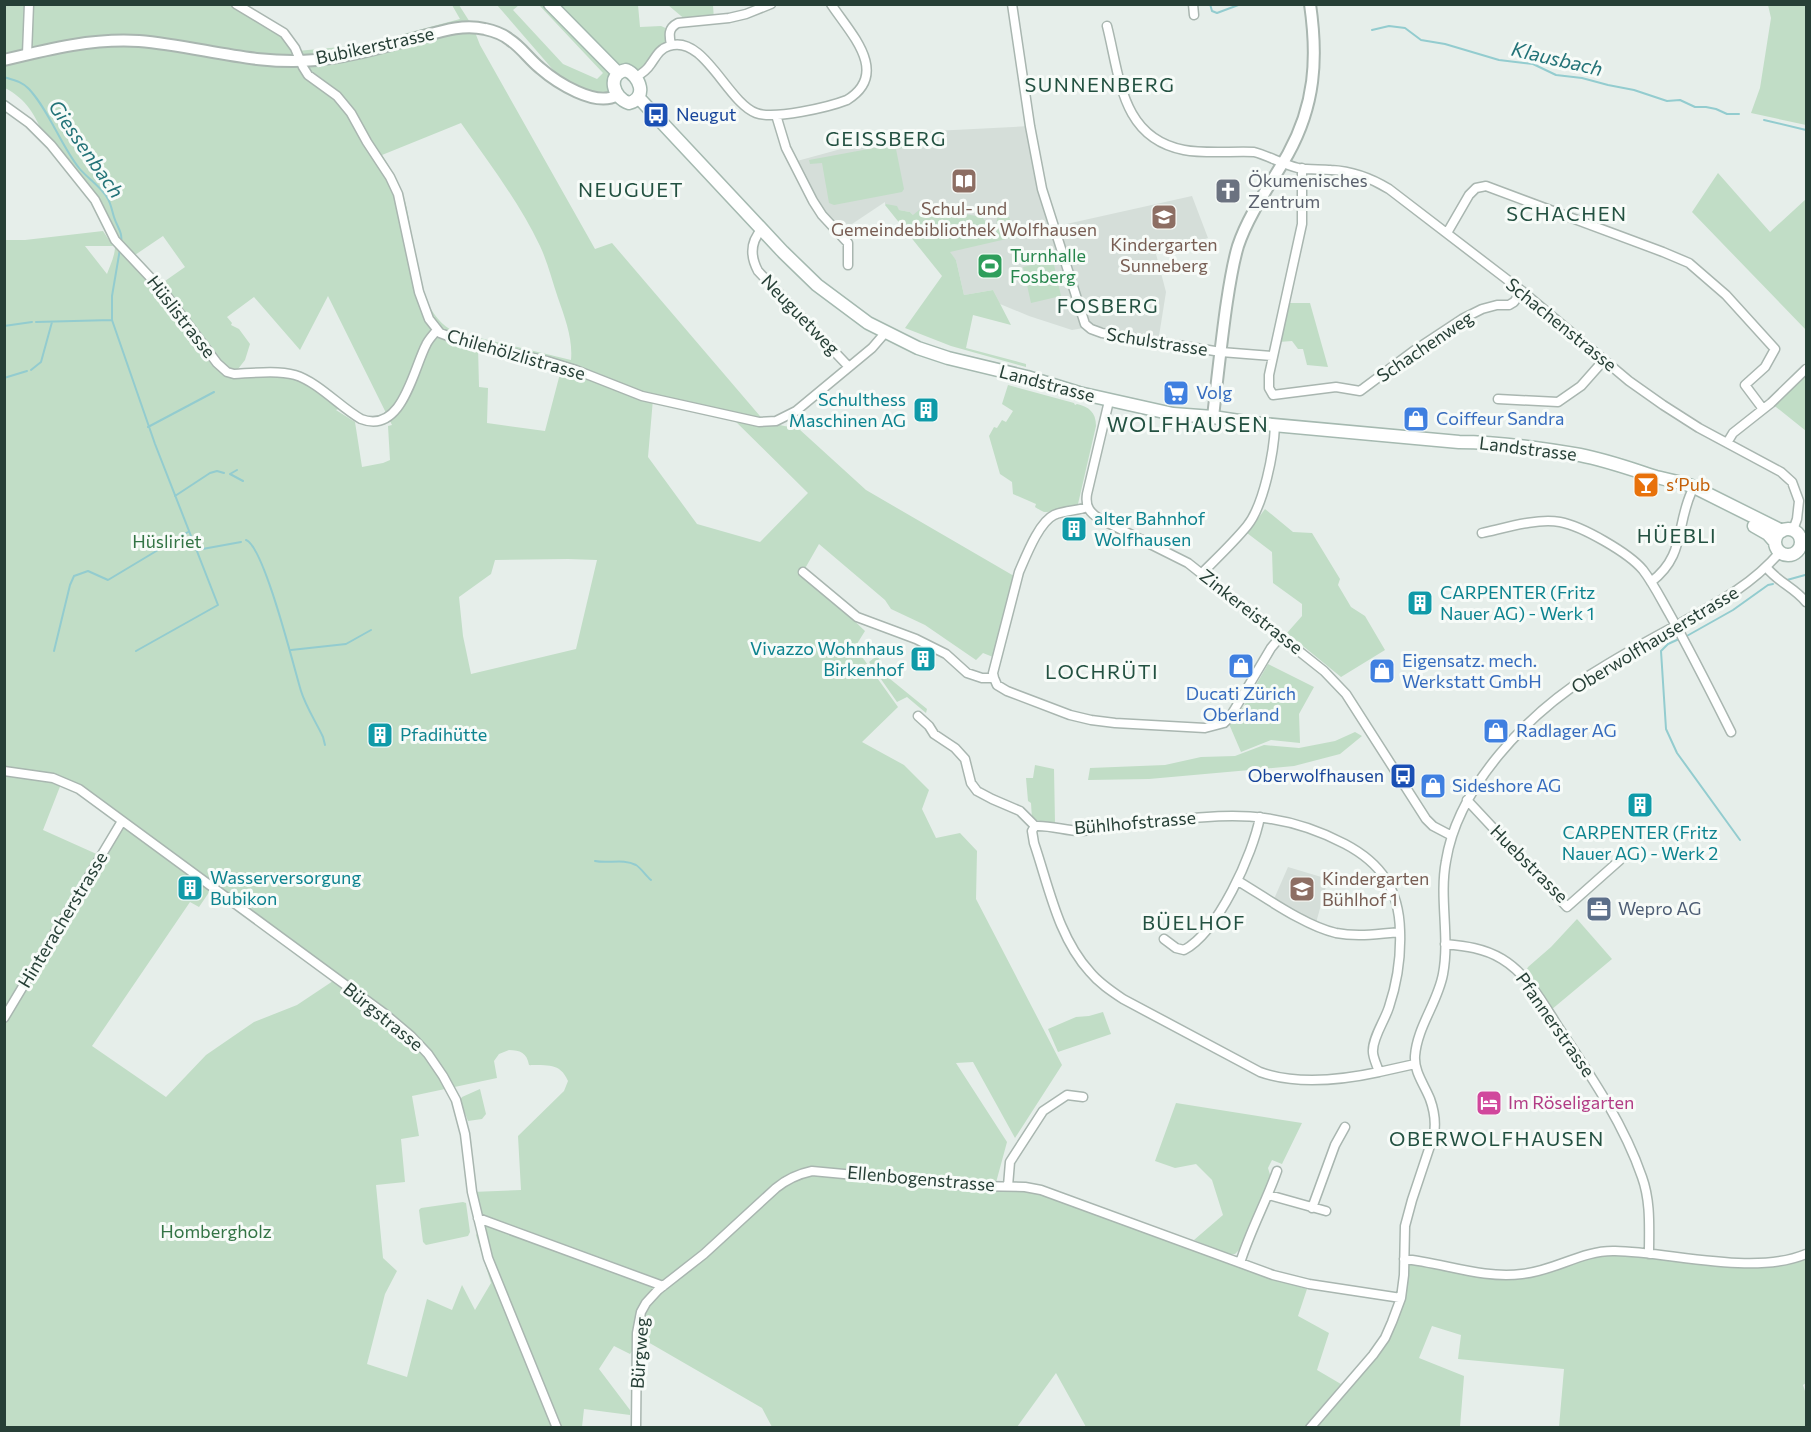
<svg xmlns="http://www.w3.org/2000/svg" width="1811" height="1432" font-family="Commissioner,sans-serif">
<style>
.built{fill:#d5ded9}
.green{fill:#c1ddc6;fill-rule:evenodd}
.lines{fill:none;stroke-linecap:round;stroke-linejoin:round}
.stream{stroke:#93cccf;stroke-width:2}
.minor-casing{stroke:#a9b6b0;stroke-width:11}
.tertiary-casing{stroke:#a9b6b0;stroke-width:14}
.secondary-casing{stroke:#a5b9b0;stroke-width:15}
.minor{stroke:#fff;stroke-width:8}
.tertiary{stroke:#fff;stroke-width:10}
.secondary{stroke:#fff;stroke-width:12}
.labels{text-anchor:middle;stroke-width:6;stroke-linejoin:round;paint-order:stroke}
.street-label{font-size:18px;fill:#263f36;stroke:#f7fbf8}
.transit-label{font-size:18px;fill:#164399;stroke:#f7fbf8;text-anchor:start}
.worship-label{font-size:18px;fill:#5b616d;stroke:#f7fbf8;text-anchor:start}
.education-label{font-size:18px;fill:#785e54;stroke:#f7fbf8}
.leisure-label{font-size:18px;fill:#27864d;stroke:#f7fbf8;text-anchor:start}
.shop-label{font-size:18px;fill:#366cbe;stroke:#f7fbf8;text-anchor:start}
.culture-label{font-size:18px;fill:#0d838f;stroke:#f7fbf8;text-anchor:start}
.food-label{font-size:18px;fill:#c56008;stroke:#f7fbf8;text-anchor:start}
.park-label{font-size:18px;fill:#337445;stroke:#f7fbf8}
.service-label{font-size:18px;fill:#4e5e75;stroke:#f7fbf8;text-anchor:start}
.hotel-label{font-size:18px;fill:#b23c85;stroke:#f7fbf8;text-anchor:start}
.water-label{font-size:20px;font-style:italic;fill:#237378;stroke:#f7fbf8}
.neighbourhood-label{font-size:20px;letter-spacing:1.5px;fill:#235141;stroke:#f7fbf8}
.quarter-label{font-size:21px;letter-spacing:1.5px;fill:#235141;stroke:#f7fbf8}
</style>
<rect width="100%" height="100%" fill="#e6eeea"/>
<!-- built -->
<path class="built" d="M1030,126L1053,227L1192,196L1208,238L1156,254L1166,292L1159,336L1095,326L1072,330L1029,316L1000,304L993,290L964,295L956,260L910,212L899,210L886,204L885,205V202L843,230L830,219L820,203L797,161L841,149L934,131Z
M1288,867L1328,879L1316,923L1274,899Z"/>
<!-- green -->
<path class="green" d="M5,5H236L280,30L297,51L362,45L460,19L452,5H459L473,27L480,45L595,249L612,243L765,422L799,429L866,490L1014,576L993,657L983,653L976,660L925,625L891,609L885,600L819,544L803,572L865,631L855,647L898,707L862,742L904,765L929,790L922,809L936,838L960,833L977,851L976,899L1062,1065L1015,1138L973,1062L956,1063L1007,1142L994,1190H1013L1053,1196L1248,1271L1307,1289L1298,1316L1329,1333L1317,1370L1346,1387L1392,1322L1404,1259L1514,1275L1594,1252L1777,1265L1793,1263L1806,1258V1383L1803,1385L1806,1394V1427H1559L1564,1369L1458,1359L1461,1335L1432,1326L1419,1358L1464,1376L1460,1427H1086L1056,1373L1017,1427H772L762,1408L641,1338L630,1354L614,1346L599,1369L630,1410V1415L584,1409L582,1427H5L4,775L61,784L43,830L101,856L122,822L70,785L5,771V240H25L103,231L113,246H85L107,274C110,266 115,255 115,247C115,220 62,161 44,138C36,115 26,99 5,88ZM461,123C489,163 519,202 540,246C548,263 552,281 558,298C565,318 573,339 571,360L455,332C412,311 416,241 405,201C400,185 391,169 382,155ZM163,236L185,267L165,281L164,291L132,257ZM328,296L392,425L388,426L390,460L383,463L362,467L355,422L336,410L343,407L298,376L241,374L238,369L245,360L250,344L239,329L231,325L232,323L227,317L254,297L300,350ZM478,346L562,366L545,431L487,423L488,388L479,387ZM653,399L729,415L808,493L760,542L697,524L648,457ZM568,559L597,560L576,649L471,674L463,636L459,597L491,574L495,560ZM212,888L336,979L297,1005L254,1022L206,1055L166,1097L92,1046L190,902L199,907ZM509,1050C520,1050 527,1053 529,1065C547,1066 560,1062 568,1081L564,1091L518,1136L521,1190L472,1192L481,1229L476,1235L491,1283L475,1310L462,1285L452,1310L427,1299L407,1377L367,1364L385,1294L397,1271L383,1258L376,1185L405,1182L401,1139L419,1136L412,1096L497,1078L494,1061L499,1054Z
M497,5H519L513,10L563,64L597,79L603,73L539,5H638L640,27L661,26L670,30L671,45L645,71H621L612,98L567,86Z
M668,5H713L714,20L687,21Z
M1768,5H1806V125L1751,113L1760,88L1771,18Z
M928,138L929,143L896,149L904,189L902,192L834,205L829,203L822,163L810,164L809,160Z
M1718,173L1770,232L1806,199V330L1692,212Z
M886,204L897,206L899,210L910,212L913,215L919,210L945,215L948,212L959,219L965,214L982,217L991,228L992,236L996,235L997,218L1009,216L1015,237L950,252L956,260L964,295L993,290L1011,325L973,315L966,348L1026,364V367L951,346L905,328L942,276L885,205Z
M1053,260L1061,296L1031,303L1023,267Z
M1288,303H1310L1328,367L1307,365L1303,349H1298L1292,341L1279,342Z
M1806,369V431L1771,403Z
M1008,385L1074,403L1075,405L1077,404C1089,407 1096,412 1096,426L1078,504C1074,506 1049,513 1044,512C1042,511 1036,508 1035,507L1036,504L1013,494L1012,482L1000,474L989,436L994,427L997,428L1002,420L1006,422L1013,411L1002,404Z
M1265,509L1293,532L1312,533L1340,579L1338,585L1351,607L1365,616L1385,650L1341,677L1287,633L1302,616V604L1273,583L1272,552L1247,533Z
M878,655L884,674L927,709L926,713L907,697L897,702L869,662Z
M1268,664L1314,687L1299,714L1300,743L1271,740L1241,752L1229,724L1238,716Z
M1355,732L1362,736L1340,754L1294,766L1149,779L1088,780L1090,768L1165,765L1201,757L1235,756L1264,745L1299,748L1335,741Z
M1035,765L1054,769L1055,823L1053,824L1032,819L1031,803L1028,801L1026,778H1033Z
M1577,919L1612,959L1551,1010L1525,973L1528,967L1551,947Z
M1103,1012L1111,1034L1058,1052L1048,1029L1076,1017L1089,1016Z
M480,1089L486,1114L482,1119L468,1121L460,1100L462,1097Z
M1176,1103L1302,1123L1282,1164L1272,1160L1268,1168L1271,1178L1241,1248L1235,1254H1227L1194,1240L1223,1215L1212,1180L1196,1164L1175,1168L1155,1161Z
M463,1202L466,1203L470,1232L468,1236L426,1245L423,1242L419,1210L421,1208Z"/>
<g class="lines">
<!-- stream -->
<path class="stream" d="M1210,4L1212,11L1217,13L1241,4
M1372,30L1389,26L1405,28L1421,40L1445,44L1499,60L1533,64L1556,75L1582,78L1608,85L1634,90L1667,101L1680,100L1695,107H1706L1716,109L1727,114H1739
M4,77C14,80 23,82 29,89C50,112 60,144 79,168C88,179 102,187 108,199C111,204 112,211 114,217C117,227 123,232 121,243
M1764,120L1806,130
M120,249L112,296V320L155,444L218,605L136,651
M36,322L112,320
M4,326L32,322
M31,370L41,362L52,322
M4,378L27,371
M148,427L214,392
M237,470L230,474L243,481
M175,496L210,473L217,471L224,473
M246,540C264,546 294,668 301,691C306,707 316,722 323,737L325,745
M197,550L241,542
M1787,580L1805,575
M1685,637L1733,610L1768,585L1773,584
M1679,639L1668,644L1661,651L1666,729L1677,753L1740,840
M291,650L346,644L371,630
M54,651L70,585L74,576L88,571L108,580L188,532
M595,861C608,864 623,858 636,865C641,868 646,876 651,880"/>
<!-- minor casing -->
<g class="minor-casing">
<path id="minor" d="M236,4L284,33L295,48L303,67L308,75L337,96L351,113L367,142L390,177L398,194L419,292L429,319L440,333L464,342L547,361L576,370L642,396L759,422L776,421L796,411L872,348L885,333
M1012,4L1030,126L1042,189L1085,324L1091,329L1102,333L1221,352L1272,356
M1193,4L1194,15
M1107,26C1120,77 1121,138 1184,150C1204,154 1233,151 1254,152C1269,156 1282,164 1298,168C1309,170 1320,169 1331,170C1352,171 1371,178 1389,189L1522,291L1629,381L1663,405L1699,428L1781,472L1792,482L1799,501L1797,519L1793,530
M671,45C669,35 668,28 678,23L729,18L746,14L771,4
M27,54L29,4
M636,77C641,74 647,70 650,65C656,57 659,49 669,46C704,34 727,102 756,113C774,120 829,107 847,100C891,73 850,33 831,4
M4,105L29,123L51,145L95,200L115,240L164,292L217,363L227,372L234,374C253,373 277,370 295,375C318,382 340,407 361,419C402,435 413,370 426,345C428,340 433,335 437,330
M776,115L786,148L813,201L822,215L848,243V265
M1302,168V224L1269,375V388L1273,395L1336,387L1360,391L1415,350L1462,319L1482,309L1497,305H1509L1514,302L1522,291
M762,229C750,242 750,256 758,271L849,367
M1447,233L1469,195L1476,188L1486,186L1663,252L1689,263L1726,295L1775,349L1765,367L1745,385L1763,409
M1498,399L1558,402L1581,386L1604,360
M1109,401L1087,494C1085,507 1090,513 1100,519L1188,563L1324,671L1346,694L1426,819L1433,826L1452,836
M1727,443L1733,433L1771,403L1806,369
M1087,507C1077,511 1065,510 1054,515C1039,522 1026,556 1019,572L993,673L994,678L997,685L1007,691L1070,715L1091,720L1115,723L1205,728L1224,723L1230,717L1271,648L1281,636
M1482,533C1505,528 1536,518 1560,522C1582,526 1629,553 1643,570C1653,583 1661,599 1669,613C1691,652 1711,692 1731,732
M1767,568C1778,582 1795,588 1806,602
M803,572L857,617L916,639L946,654L967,673L982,678H994
M1202,573C1217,558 1233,543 1247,526C1264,505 1274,452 1275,425
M1651,582C1685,556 1676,527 1691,493
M918,716L929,726L934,734L955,748L965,759L971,783L977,791L992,799L1020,811L1035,826
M4,771L53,778L79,789L385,1014L411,1036L428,1054L443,1076L456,1100L465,1134L472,1192L488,1258L557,1428
M1467,800L1567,907L1620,860
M1238,881C1265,897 1305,926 1336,933C1357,937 1379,934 1400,932
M1164,939L1176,948L1184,950C1218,932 1253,854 1260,817
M1445,944C1465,946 1484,948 1502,959C1527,974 1542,1001 1557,1025C1589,1073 1623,1122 1642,1177C1651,1202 1649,1228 1649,1254
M4,1018L122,821
M1379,1072C1342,1080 1296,1085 1260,1072L1123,999C1111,991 1099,983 1090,972C1058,937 1049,887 1034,843L1032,831L1035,826C1051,825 1066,831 1081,831C1097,830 1114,827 1131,825C1212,816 1269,804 1345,844C1381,863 1399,889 1400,931C1401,957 1397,983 1389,1007C1385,1020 1373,1037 1373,1050C1372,1056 1377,1065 1379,1072L1415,1064
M1008,1186L1010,1162L1043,1111L1067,1095L1083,1097
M1269,1195L1326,1211
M1312,1208L1335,1145L1345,1127
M478,1218L663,1286
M1404,1259C1444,1263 1482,1279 1522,1274C1555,1271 1582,1250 1615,1251C1671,1252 1754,1276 1806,1254
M1240,1263C1250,1231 1266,1202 1277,1171
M636,1428L637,1333L641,1312L646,1303L658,1290L704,1254L776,1188C787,1179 798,1174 812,1171L972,1186L1025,1187L1041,1190L1273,1275L1309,1284L1401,1298
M1310,1428L1373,1355L1385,1338L1392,1322L1401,1298L1404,1275L1405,1226L1412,1200L1434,1134C1436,1122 1434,1110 1430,1099C1424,1084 1414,1072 1415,1056C1417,1027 1438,1002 1443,974C1450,937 1439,898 1446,861C1458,786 1528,714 1590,675C1618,657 1647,641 1677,625C1715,604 1751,586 1780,552"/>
</g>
<!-- tertiary casing -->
<g class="tertiary-casing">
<path id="tertiary" d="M4,60C49,49 93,38 139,41C200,46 254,66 316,60C349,57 381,47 413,39C436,33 461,23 485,29C494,31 503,34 510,40C521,47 529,59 540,68C556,82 596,108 617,95
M1213,417C1217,381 1221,344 1226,308C1229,288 1232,266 1238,246C1249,213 1271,184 1288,154C1315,105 1318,59 1310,4"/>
</g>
<!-- secondary casing -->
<g class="secondary-casing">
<path id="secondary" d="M550,4L618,73
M626,70C640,76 648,98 629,103C613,98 606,74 626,70Z
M638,97L783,252L817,285L868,323L918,348L948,358L1027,377L1079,393L1173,414L1213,417L1252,423L1459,442C1500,442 1540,448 1580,455C1606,460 1631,469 1656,477C1669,480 1680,482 1692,486L1782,531
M1754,526L1768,534L1775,542
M1775 542a13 13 0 1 1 26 0a13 13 0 1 1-26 0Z"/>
</g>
<!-- minor -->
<use href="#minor" class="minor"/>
<!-- tertiary -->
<use href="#tertiary" class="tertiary"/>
<!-- secondary -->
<use href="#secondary" class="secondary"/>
</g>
<!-- icons -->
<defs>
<g id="bus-square" transform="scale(1.35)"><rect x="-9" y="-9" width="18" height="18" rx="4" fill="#1a4fb4" stroke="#f7fbf8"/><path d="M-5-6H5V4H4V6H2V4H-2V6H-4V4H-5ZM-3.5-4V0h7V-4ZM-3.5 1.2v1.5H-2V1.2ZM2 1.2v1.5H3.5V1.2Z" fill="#fff"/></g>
<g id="library-square" transform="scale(1.35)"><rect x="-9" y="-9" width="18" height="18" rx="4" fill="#8d6e63" stroke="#f7fbf8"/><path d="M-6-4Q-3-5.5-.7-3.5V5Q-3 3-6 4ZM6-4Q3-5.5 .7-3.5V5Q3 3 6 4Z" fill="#fff"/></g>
<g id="church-square" transform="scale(1.35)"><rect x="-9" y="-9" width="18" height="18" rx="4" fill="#6b7280" stroke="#f7fbf8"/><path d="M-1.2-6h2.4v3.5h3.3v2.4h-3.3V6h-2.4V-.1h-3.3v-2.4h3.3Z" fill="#fff"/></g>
<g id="school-square" transform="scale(1.35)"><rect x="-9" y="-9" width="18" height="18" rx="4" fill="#8d6e63" stroke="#f7fbf8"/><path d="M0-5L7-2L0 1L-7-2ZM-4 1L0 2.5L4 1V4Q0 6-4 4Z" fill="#fff"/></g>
<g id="stadium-square" transform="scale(1.35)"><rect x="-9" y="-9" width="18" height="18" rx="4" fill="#2e9e5b" stroke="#f7fbf8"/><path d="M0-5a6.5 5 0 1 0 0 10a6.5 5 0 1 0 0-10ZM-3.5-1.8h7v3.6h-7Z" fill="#fff"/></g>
<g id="supermarket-square" transform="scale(1.35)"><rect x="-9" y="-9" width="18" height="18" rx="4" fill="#3f7fe0" stroke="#f7fbf8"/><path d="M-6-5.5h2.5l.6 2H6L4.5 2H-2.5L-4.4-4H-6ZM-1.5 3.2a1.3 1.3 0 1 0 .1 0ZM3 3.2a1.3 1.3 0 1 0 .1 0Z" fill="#fff"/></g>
<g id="building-square" transform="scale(1.35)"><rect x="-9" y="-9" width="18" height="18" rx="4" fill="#0f9aa8" stroke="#f7fbf8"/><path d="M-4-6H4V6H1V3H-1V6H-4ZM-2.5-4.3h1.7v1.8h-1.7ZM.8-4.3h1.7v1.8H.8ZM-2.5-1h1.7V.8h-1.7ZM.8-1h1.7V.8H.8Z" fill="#fff"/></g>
<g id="shop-square" transform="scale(1.35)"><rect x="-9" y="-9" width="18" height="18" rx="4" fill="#3f7fe0" stroke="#f7fbf8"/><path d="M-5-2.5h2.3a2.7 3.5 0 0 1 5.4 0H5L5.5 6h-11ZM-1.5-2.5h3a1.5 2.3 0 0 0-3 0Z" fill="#fff"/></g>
<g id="bar-square" transform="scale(1.35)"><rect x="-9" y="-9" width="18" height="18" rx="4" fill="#e8710a" stroke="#f7fbf8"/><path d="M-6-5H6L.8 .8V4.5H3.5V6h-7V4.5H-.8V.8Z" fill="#fff"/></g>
<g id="office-square" transform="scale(1.35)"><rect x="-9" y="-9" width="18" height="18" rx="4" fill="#5c6f8a" stroke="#f7fbf8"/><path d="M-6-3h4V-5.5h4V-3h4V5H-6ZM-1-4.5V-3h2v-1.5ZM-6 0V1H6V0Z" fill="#fff"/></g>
<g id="hotel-square" transform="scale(1.35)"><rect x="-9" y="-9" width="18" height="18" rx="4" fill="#d1479c" stroke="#f7fbf8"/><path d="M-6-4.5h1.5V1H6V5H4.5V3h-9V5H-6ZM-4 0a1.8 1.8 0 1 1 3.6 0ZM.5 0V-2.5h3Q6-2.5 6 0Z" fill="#fff"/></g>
</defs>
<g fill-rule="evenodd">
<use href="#bus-square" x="656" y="115"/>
<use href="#library-square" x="964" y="181"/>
<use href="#church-square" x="1228" y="191"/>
<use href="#school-square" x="1164" y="217"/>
<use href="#stadium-square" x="990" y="266"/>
<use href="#supermarket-square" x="1176" y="393"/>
<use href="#building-square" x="926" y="410"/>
<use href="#shop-square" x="1416" y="419"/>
<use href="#bar-square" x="1646" y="485"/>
<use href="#building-square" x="1074" y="529"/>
<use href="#building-square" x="1420" y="603"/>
<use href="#building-square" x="923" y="659"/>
<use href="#shop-square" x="1241" y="666"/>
<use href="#shop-square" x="1382" y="671"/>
<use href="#shop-square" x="1496" y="731"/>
<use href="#building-square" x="380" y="735"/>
<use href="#bus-square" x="1403" y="776"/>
<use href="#shop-square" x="1433" y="786"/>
<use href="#building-square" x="1640" y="805"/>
<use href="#building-square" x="190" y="888"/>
<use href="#school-square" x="1302" y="889"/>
<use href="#office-square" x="1599" y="909"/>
<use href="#hotel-square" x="1489" y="1103"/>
</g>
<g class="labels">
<!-- street labels -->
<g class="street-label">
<text transform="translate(375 46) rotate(-12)" y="6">Bubikerstrasse</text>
<text transform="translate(800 315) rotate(46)" y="6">Neuguetweg</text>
<text transform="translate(181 317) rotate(52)" y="6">Hüslistrasse</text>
<text transform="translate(1561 325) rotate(39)" y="6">Schachenstrasse</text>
<text transform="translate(1157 342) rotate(9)" y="6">Schulstrasse</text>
<text transform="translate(1425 347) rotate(-34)" y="6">Schachenweg</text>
<text transform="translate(516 355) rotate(16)" y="6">Chilehölzlistrasse</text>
<text transform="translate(1047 384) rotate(15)" y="6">Landstrasse</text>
<text transform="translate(1528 449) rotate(7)" y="6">Landstrasse</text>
<text transform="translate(1251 612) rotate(38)" y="6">Zinkereistrasse</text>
<text transform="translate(1655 640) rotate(-31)" y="6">Oberwolfhauserstrasse</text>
<text transform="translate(1135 823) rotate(-5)" y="6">Bühlhofstrasse</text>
<text transform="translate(1529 864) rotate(45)" y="6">Huebstrasse</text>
<text transform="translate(63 920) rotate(-59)" y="6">Hinteracherstrasse</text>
<text transform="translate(383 1017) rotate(39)" y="6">Bürgstrasse</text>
<text transform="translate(1555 1025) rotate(55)" y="6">Pfannerstrasse</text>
<text transform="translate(921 1179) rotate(5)" y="6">Ellenbogenstrasse</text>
<text transform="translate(640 1353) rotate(-86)" y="6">Bürgweg</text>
</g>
<!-- transit labels -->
<g class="transit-label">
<text x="676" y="121">Neugut</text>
<text x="1384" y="782" text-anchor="end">Oberwolfhausen</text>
</g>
<!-- worship labels -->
<g class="worship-label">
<text x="1248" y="187">Ökumenisches<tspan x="1248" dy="21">Zentrum</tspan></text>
</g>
<!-- education labels -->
<g class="education-label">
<text x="964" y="215">Schul- und<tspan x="964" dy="21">Gemeindebibliothek Wolfhausen</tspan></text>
<text x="1164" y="251">Kindergarten<tspan x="1164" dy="21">Sunneberg</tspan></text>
<text x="1322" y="885" text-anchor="start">Kindergarten<tspan x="1322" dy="21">Bühlhof 1</tspan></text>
</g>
<!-- leisure labels -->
<g class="leisure-label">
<text x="1010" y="262">Turnhalle<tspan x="1010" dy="21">Fosberg</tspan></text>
</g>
<!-- shop labels -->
<g class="shop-label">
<text x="1196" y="399">Volg</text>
<text x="1436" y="425">Coiffeur Sandra</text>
<text x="1402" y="667">Eigensatz. mech.<tspan x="1402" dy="21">Werkstatt GmbH</tspan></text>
<text x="1241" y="700" text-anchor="middle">Ducati Zürich<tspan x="1241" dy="21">Oberland</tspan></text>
<text x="1516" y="737">Radlager AG</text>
<text x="1452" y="792">Sideshore AG</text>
</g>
<!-- culture labels -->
<g class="culture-label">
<text x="906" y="406" text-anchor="end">Schulthess<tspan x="906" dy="21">Maschinen AG</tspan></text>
<text x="1094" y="525">alter Bahnhof<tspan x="1094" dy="21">Wolfhausen</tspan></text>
<text x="1440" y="599">CARPENTER (Fritz<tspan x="1440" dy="21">Nauer AG) - Werk 1</tspan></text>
<text x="904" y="655" text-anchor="end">Vivazzo Wohnhaus<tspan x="904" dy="21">Birkenhof</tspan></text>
<text x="400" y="741">Pfadihütte</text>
<text x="1640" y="839" text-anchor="middle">CARPENTER (Fritz<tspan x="1640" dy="21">Nauer AG) - Werk 2</tspan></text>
<text x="210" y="884">Wasserversorgung<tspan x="210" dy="21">Bubikon</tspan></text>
</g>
<!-- food labels -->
<g class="food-label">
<text x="1666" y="491">s‘Pub</text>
</g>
<!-- park labels -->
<g class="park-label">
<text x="167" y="548">Hüsliriet</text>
<text x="216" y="1238">Hombergholz</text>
</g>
<!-- service labels -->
<g class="service-label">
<text x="1618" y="915">Wepro AG</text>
</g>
<!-- hotel labels -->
<g class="hotel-label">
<text x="1508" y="1109">Im Röseligarten</text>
</g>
<!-- water labels -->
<g class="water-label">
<text transform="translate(1557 59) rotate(13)" y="7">Klausbach</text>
<text transform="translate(86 149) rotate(55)" y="7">Giessenbach</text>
</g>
<!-- neighbourhood labels -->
<g class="neighbourhood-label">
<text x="1100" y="92">SUNNENBERG</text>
<text x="886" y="146">GEISSBERG</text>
<text x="631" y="197">NEUGUET</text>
<text x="1567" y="221">SCHACHEN</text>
<text x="1108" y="313">FOSBERG</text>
<text x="1677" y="543">HÜEBLI</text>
<text x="1102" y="679">LOCHRÜTI</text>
<text x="1194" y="930">BÜELHOF</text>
<text x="1497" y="1146">OBERWOLFHAUSEN</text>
</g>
<!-- quarter labels -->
<g class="quarter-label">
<text x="1188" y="432">WOLFHAUSEN</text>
</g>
</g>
<!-- border -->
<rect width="1811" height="1432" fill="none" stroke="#263f36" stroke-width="12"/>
</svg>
